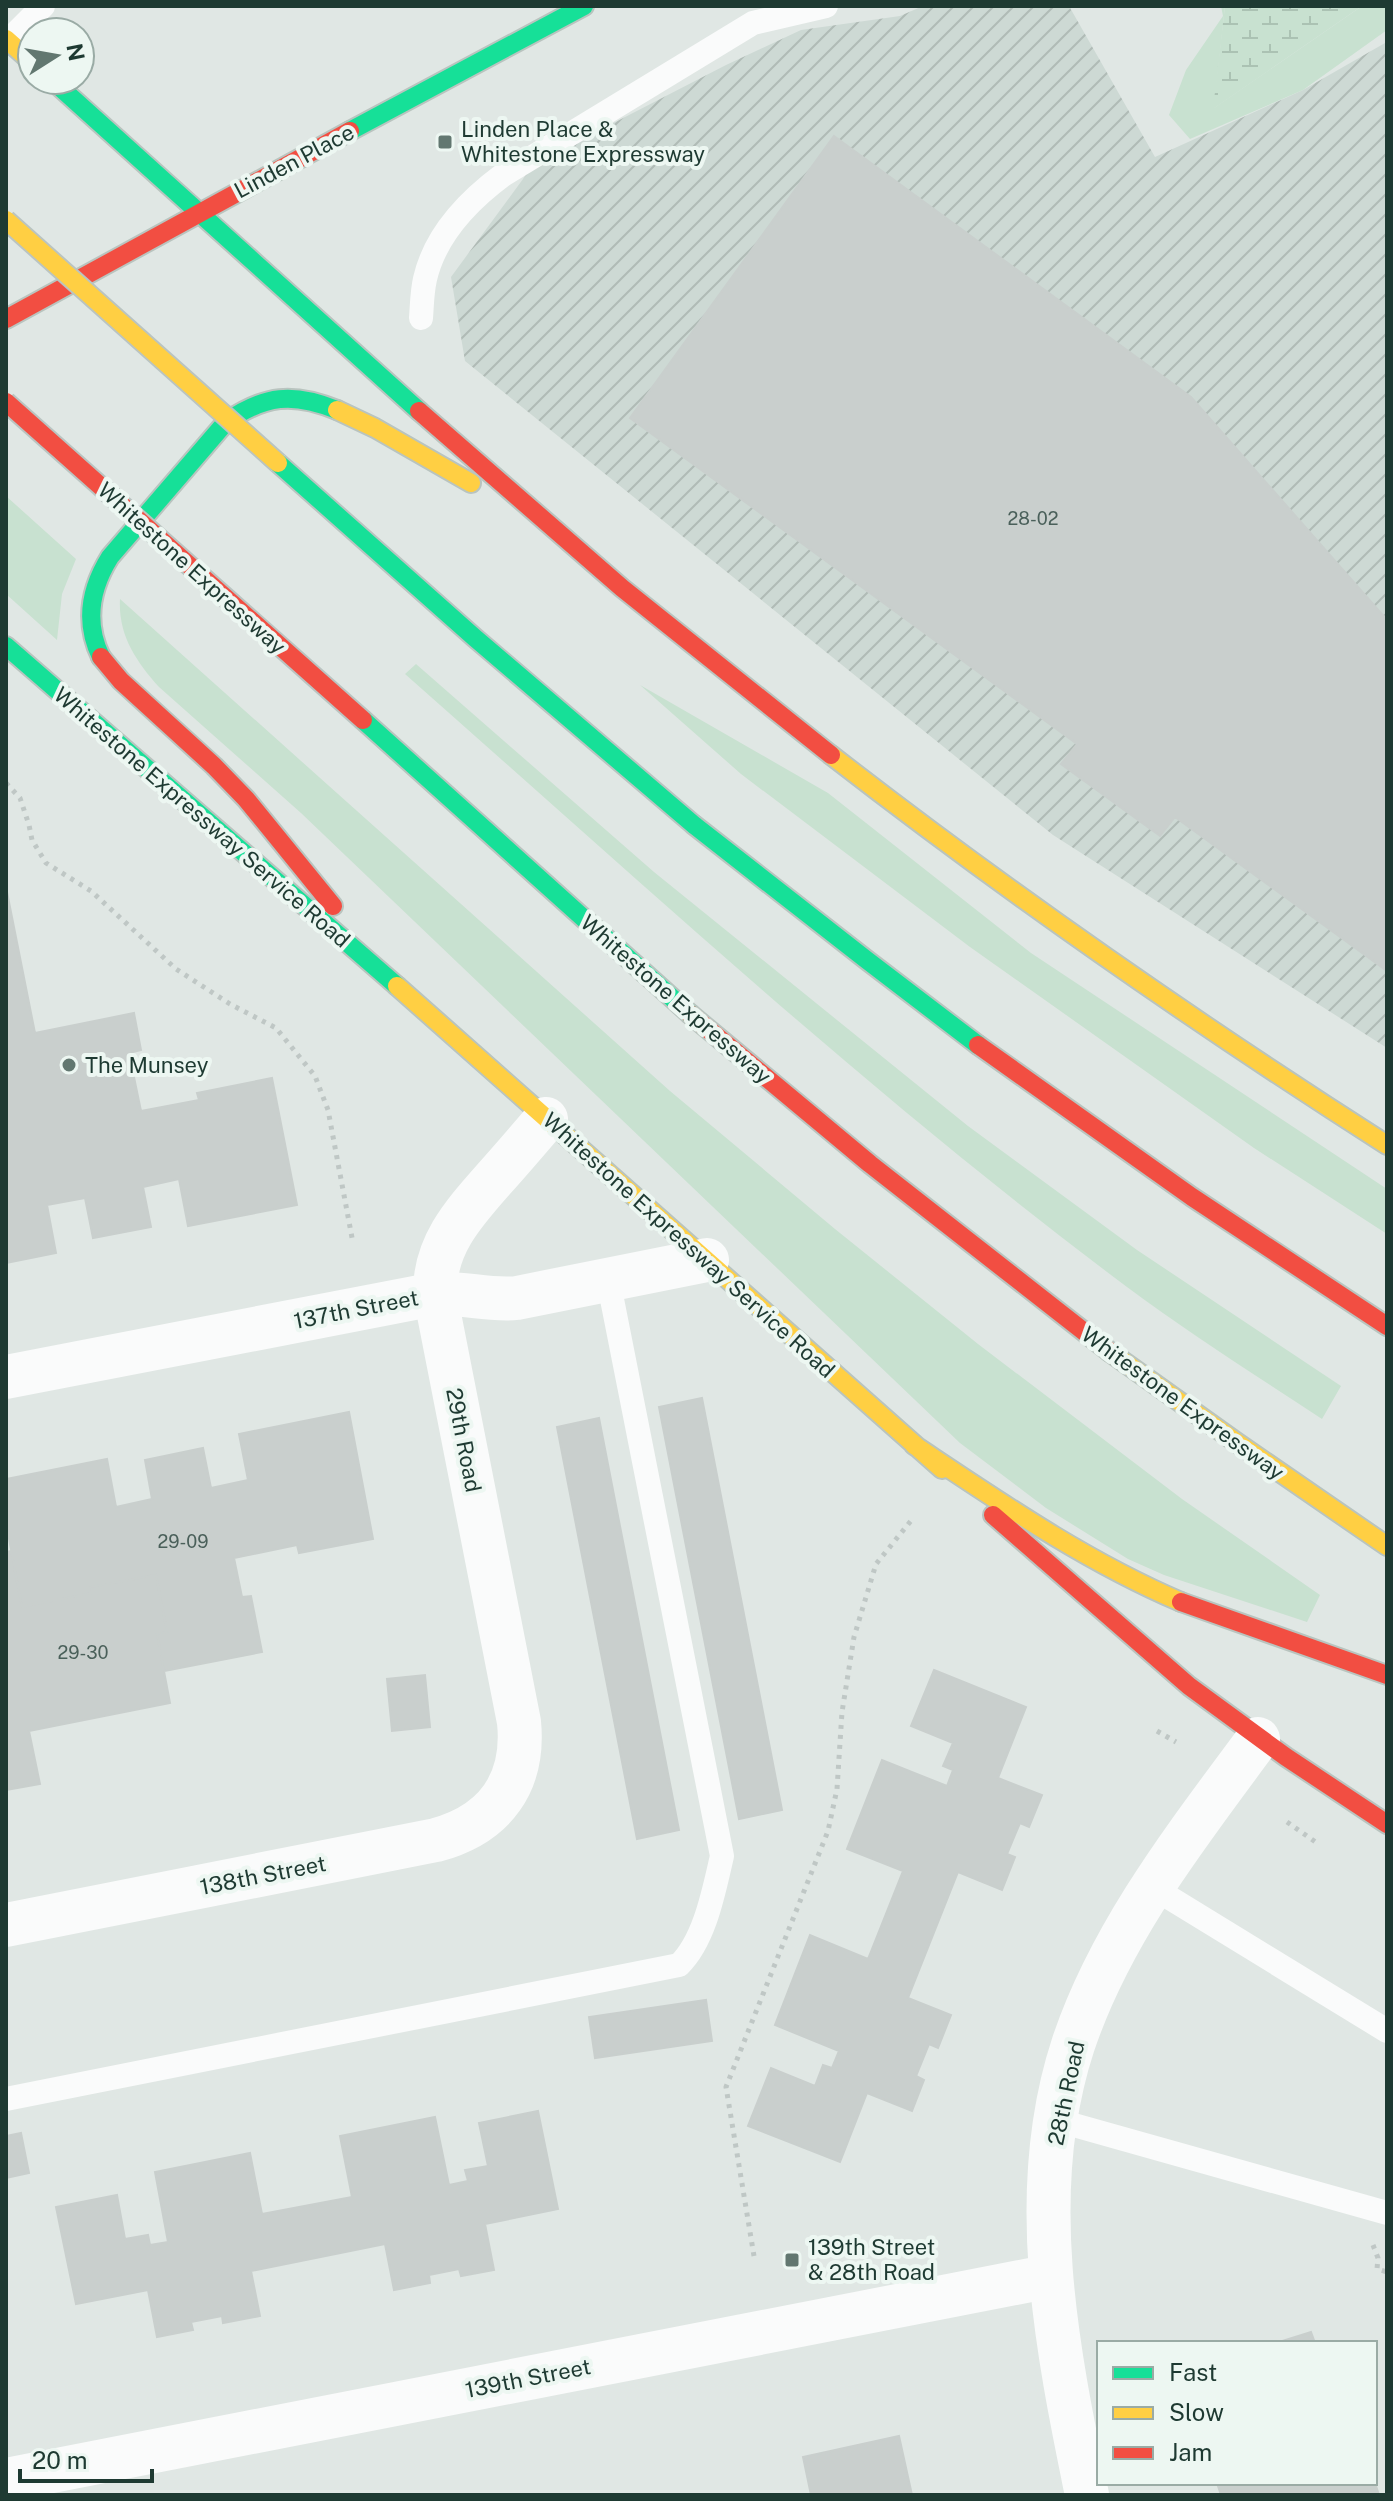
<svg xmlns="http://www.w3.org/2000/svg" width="1393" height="2501" font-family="'Public Sans',sans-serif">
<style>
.industrial{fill:url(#industrial-furrows)}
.green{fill:#c8e1d0}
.wetland{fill:url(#wetland-marsh)}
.building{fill:#c9cfcd;stroke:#c9cfcd;stroke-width:2}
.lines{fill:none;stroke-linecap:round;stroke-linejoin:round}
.fast-casing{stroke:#b9c4bf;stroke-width:22}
.slow-casing{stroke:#b9c4bf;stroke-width:22}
.jam-casing{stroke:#b9c4bf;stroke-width:22}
.path{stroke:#bfc7c5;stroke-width:5;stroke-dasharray:4 6;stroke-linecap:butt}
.lane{stroke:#fafbfb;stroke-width:24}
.street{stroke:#fafbfb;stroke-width:44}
.fast{stroke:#16e098;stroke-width:18}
.slow{stroke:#ffcf43;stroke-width:18}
.jam{stroke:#f24e42;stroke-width:18}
.fast-bridge-casing{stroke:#bac4c1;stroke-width:22;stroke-linecap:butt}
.slow-bridge-casing{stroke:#bac4c1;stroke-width:22;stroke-linecap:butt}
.jam-bridge-casing{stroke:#bac4c1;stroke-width:22;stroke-linecap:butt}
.fast-bridge{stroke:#16e098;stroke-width:18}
.slow-bridge{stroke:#ffcf43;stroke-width:18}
.jam-bridge{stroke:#f24e42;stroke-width:18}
.poi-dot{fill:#627770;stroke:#edf7f2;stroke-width:3}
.labels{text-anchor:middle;stroke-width:8;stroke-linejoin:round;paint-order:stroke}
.number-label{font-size:18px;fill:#4a605a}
.poi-label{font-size:22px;fill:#1e3a32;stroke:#edf7f2;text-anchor:start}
.street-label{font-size:22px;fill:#1e3a32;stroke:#edf7f2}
</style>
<defs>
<pattern id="industrial-furrows" width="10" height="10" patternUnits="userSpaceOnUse" patternTransform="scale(2)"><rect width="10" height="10" fill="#cdd9d4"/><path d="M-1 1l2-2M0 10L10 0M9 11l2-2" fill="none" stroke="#b0bbb6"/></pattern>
<pattern id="wetland-marsh" width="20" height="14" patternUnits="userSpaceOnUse" patternTransform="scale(2)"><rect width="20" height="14" fill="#c8e1d0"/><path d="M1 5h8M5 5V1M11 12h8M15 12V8" fill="none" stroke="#abc2b3"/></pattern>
</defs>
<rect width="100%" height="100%" fill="#e0e7e4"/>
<!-- industrial -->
<path class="industrial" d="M923,6H1069L1155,157L1303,90L1385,43L1387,46V1048L1053,835L465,361L451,277L534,164L726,65L801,30L900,16Z"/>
<!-- green -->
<path class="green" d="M1221,6H1225L1214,108L1362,6H1387V30L1303,90L1190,139L1169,115L1186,70L1223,16Z
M6,496L76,559L62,594L57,640L6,594Z
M120,599L670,1091L835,1229L978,1344L1182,1499L1320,1595L1307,1622L1164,1575L1128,1559L1046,1508L960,1443L301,813L159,687C136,661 118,635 120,599Z
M416,664L654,872L968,1126L1137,1250L1341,1386L1322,1419C1257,1376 1190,1334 1127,1287C874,1098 642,883 405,674Z
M640,685L828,793L1031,953L1387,1189V1234L1254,1148L970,947L741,774Z"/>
<!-- wetland -->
<path class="wetland" d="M1225,6H1362L1213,109Z"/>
<!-- building -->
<path class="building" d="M834,136L1191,397L1387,620V971L1175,817L1160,836L1061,764L1077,744L630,418Z
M6,887L35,1033L134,1013L141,1050L129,1053L141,1111L199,1100L197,1093L272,1078L297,1205L188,1226L179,1179L143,1187L151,1227L93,1238L85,1198L47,1205L56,1253L6,1263Z
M702,1398L782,1810L739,1819L659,1407Z
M349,1412L373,1539L299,1553L297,1545L234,1558L242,1597L251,1596L262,1652L164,1671L157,1634L167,1632L156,1575L91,1587L92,1593L22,1607L6,1523V1479L107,1459L116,1507L152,1499L145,1460L203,1448L211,1488L248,1480L239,1434Z
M599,1418L679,1830L637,1839L557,1427Z
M11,1551L22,1607L92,1593L91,1587L156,1575L167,1632L157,1634L170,1703L29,1731L40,1784L6,1790V1552Z
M934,1670L1026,1707L998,1778L1042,1795L1029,1827L1020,1823L1007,1854L1015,1857L1002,1890L958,1872L908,1998L951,2015L938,2048L929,2044L916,2076L924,2080L912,2111L867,2093L840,2162L748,2126L771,2068L815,2086L823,2065L832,2068L839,2051L775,2025L810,1935L868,1959L903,1871L847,1849L882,1760L947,1786L953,1770L943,1766L953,1743L911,1726Z
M425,1675L430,1727L392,1731L387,1679Z
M706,2000L712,2041L595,2058L589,2017Z
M538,2111L558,2209L485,2224L494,2270L461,2276L459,2269L429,2275L430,2283L394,2290L385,2244L251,2271L260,2316L223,2323L222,2316L191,2322L193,2330L157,2337L148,2290L76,2304L56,2207L117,2195L125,2239L148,2235L150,2245L168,2242L155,2172L250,2153L262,2214L352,2197L340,2136L435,2117L449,2185L468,2181L465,2170L488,2166L479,2123Z
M21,2133L29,2173L6,2178V2136Z
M1311,2332L1315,2343H1276Z
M899,2436L912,2495H811L803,2457Z
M1217,2483H1375L1379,2495H1221Z"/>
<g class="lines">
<!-- fast casing -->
<g class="fast-casing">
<path id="fast" d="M52,80L419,411
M350,131L584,6
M6,646L397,986
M101,657C84,622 90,589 110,557L226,422C265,395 293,392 337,410
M363,720L690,1014
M694,825L868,961L978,1045"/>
</g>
<!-- slow casing -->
<g class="slow-casing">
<path id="slow" d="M6,39L32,62
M337,410L375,428L471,483
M831,755C1010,894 1196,1023 1387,1145
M397,986L942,1469
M1110,1352L1236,1442L1387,1546
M914,1445C1001,1503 1085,1561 1181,1602"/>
</g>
<!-- jam casing -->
<g class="jam-casing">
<path id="jam" d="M6,319L350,131
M419,411L622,588L831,755
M101,657L121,681L214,766L246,799L333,906
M690,1014L870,1164L1110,1352
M978,1045L1192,1197L1387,1326
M993,1515L1189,1686L1286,1757L1387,1824
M1181,1602L1387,1675"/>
</g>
<!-- path -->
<path class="path" d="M6,783L20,798L29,825L32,840L46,863L91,891L176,969L230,1004L276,1028L315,1076L328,1110L353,1243
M1157,1731L1176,1742
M1287,1822L1317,1843
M1373,2245L1378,2258L1377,2269L1387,2272
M754,2256L726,2087L828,1831L837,1789L842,1712L854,1637L876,1564L914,1517"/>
<!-- lane -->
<path class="lane" d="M8,41L43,6
M421,318C422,305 422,292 425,279C435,235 468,201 503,175L753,23L826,6
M1152,1887L1387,2031
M6,2099L679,1965C705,1940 714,1890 722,1856L608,1279
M1056,2120L1387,2213"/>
<!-- street -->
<path class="street" d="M6,1377L435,1294C463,1292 489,1301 517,1298L707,1260
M6,1925L436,1840C495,1824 525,1783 519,1722L435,1294C434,1246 463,1214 493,1180C511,1160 529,1139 546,1119
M6,2480L1051,2276
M1087,2495C1057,2349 1025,2191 1073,2045C1111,1931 1188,1834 1258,1739"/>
<!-- fast -->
<use href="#fast" class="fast"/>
<!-- slow -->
<use href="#slow" class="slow"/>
<!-- jam -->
<use href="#jam" class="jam"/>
<!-- fast-bridge casing -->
<g class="fast-bridge-casing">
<path id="fast-bridge" d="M278,463L475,638L694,825"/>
</g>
<!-- slow-bridge casing -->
<g class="slow-bridge-casing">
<path id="slow-bridge" d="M6,220L278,463"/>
</g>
<!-- jam-bridge casing -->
<g class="jam-bridge-casing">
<path id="jam-bridge" d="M6,402L363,720"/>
</g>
<!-- fast-bridge -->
<use href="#fast-bridge" class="fast-bridge"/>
<!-- slow-bridge -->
<use href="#slow-bridge" class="slow-bridge"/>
<!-- jam-bridge -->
<use href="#jam-bridge" class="jam-bridge"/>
</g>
<!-- markers -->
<g class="poi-dot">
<rect x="437" y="134" width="16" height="16" rx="4"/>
<circle cx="69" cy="1065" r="8"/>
<rect x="784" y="2252" width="16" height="16" rx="4"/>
</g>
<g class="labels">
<!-- number labels -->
<g class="number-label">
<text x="1033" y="525">28-02</text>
<text x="183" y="1548">29-09</text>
<text x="83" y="1659">29-30</text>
</g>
<!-- poi labels -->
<g class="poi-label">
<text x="461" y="137">Linden Place &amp;<tspan x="461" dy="25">Whitestone Expressway</tspan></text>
<text x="85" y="1073">The Munsey</text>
<text x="808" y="2255">139th Street<tspan x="808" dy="25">&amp; 28th Road</tspan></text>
</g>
<!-- street labels -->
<g class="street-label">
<text transform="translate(294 161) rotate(-28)" y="8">Linden Place</text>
<text transform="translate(192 568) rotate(42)" y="8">Whitestone Expressway</text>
<text transform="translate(202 817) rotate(41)" y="8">Whitestone Expressway Service Road</text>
<text transform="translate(676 999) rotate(41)" y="8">Whitestone Expressway</text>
<text transform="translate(689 1245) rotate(42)" y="8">Whitestone Expressway Service Road</text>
<text transform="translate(356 1309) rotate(-11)" y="8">137th Street</text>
<text transform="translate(1183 1403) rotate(36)" y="8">Whitestone Expressway</text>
<text transform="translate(464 1440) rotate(79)" y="8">29th Road</text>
<text transform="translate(263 1875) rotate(-11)" y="8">138th Street</text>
<text transform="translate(1066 2093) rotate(-78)" y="8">28th Road</text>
<text transform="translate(528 2378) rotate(-11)" y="8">139th Street</text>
</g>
</g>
<!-- border -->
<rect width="1393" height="2501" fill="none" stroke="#1e3a32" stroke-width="16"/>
<!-- legend -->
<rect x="1097" y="2341" width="280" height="144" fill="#edf7f2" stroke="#9aaba5" stroke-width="2"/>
<rect x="1113" y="2367" width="40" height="12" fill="#16e098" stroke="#9aaba5" stroke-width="2"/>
<text x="1169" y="2381" font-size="24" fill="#1e3a32">Fast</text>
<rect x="1113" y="2407" width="40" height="12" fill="#ffcf43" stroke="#9aaba5" stroke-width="2"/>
<text x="1169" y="2421" font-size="24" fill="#1e3a32">Slow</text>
<rect x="1113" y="2447" width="40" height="12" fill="#f24e42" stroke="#9aaba5" stroke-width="2"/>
<text x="1169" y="2461" font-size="24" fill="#1e3a32">Jam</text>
<!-- north arrow -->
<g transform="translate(56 56) rotate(79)"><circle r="38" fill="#edf7f2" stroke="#9aaba5" stroke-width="2"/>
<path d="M0-6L14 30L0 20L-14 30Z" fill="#627770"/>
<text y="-12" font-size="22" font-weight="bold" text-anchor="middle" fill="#1e3a32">N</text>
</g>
<!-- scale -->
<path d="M20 2469v12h132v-12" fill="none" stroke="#1e3a32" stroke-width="4"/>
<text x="32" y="2469" font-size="24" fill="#1e3a32" stroke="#edf7f2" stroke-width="6" paint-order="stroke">20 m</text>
</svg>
